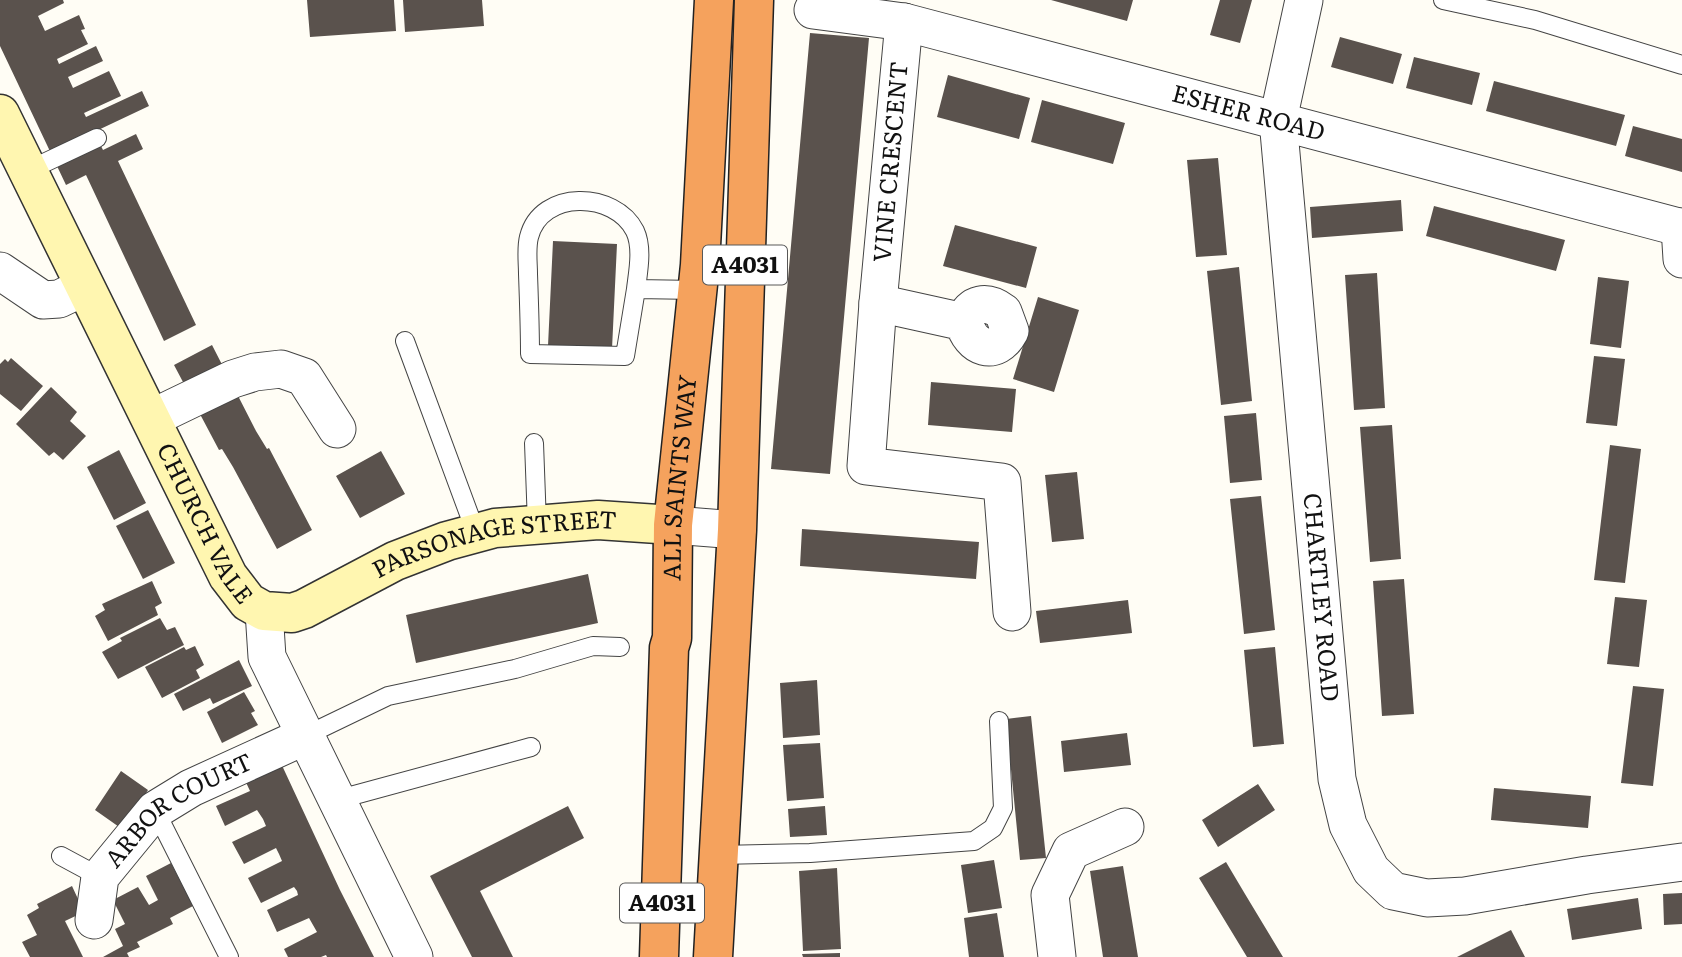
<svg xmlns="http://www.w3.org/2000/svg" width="1682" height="957" font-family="Literata,serif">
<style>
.building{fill:#5a524d}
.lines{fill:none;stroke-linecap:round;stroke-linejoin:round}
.lane-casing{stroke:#444;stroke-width:20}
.street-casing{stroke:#444;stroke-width:39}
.secondary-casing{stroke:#333;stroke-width:41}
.highway-casing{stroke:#222;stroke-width:41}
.lane{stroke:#fff;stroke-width:18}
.street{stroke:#fff;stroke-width:37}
.secondary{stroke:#fff6b0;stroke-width:38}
.highway{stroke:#f5a25d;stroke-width:38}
.labels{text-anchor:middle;stroke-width:7;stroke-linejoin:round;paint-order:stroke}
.shield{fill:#fff;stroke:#585858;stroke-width:2}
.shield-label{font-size:23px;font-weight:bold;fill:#111}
.street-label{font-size:24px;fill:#111;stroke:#fff}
</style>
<rect width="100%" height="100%" fill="#fffdf5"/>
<!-- building -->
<path class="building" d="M0,0H63L64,3L38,16L45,31L79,15L85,29L81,30L88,44L57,59L59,64L96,46L103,61L68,77L73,88L109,71L121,96L84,113L86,117L142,91L149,106L94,132L103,150L136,134L143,149L118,161L196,325L164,341L86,175L66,185L0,46Z
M307,0H394L396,31L310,37Z
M403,0H482L484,26L405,32Z
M1051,0H1133L1127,21Z
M1220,0H1252L1240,43L1210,35Z
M810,33L869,38L830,474L771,469Z
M1340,37L1402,54L1393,84L1331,67Z
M1414,57L1480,73L1472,105L1406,88Z
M948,75L1030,98L1019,139L937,117Z
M1494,81L1625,115L1616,146L1486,111Z
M1042,100L1125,123L1113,164L1031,142Z
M1633,126L1682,139V172L1625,156Z
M1218,158L1227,255L1196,257L1187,160Z
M1401,200L1403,231L1312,238L1310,207Z
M1434,206L1565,240L1556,271L1426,236Z
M955,225L1037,247L1026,288L943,266Z
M553,241L617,244L612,349L548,346Z
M1239,267L1252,401L1221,405L1207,271Z
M1377,273L1385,408L1354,410L1345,275Z
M1598,277L1629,281L1621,348L1590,344Z
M1038,297L1079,310L1054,392L1013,379Z
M212,345L256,431L267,449L269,448L312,530L277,549L233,467L222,449L219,450L174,365Z
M1594,356L1625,359L1617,426L1586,423Z
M11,358L43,386L21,411L0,394V364L5,359L8,362Z
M931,382L1016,389L1012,432L928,425Z
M51,387L77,412L70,421L86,436L63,460L54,452L49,456L16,424Z
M1256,413L1262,480L1230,483L1224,416Z
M1392,425L1401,559L1370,562L1360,427Z
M1610,445L1641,449L1625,583L1594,580Z
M119,450L146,503L114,520L87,467Z
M381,451L405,494L360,518L336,476Z
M1077,472L1084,539L1052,542L1045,475Z
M1261,496L1275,630L1244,634L1230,499Z
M148,510L175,563L143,579L116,526Z
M802,529L979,542L976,579L800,566Z
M588,574L598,623L416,663L406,615Z
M1404,579L1414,714L1382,716L1373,581Z
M152,581L162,603L155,607L158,615L108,641L95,616L105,610L102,604Z
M1615,597L1647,600L1639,667L1607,664Z
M1128,600L1132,633L1040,643L1036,611Z
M160,618L167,630L175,627L184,645L118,679L102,652L122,641L120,638Z
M195,646L204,665L196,670L200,678L162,698L145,667L184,647L186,650Z
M1275,647L1284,744L1253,747L1244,650Z
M239,660L252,686L213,704L210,698L183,711L174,694Z
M817,680L820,735L783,738L780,683Z
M1633,686L1664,689L1653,786L1621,783Z
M244,692L255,711L251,713L258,725L222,743L207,712Z
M1031,716L1046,858L1020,860L1006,719Z
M1127,733L1131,765L1064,772L1061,741Z
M820,743L824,798L787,801L783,745Z
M279,759L340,890L374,957H327L326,955L321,957H288L284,949L317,932L309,918L277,932L267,910L298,895L297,891L294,887L261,903L248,878L282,861L279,854L276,848L244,864L232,842L266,826L263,819L257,810L225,826L216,806L250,791L243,776Z
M121,771L148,790L122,829L95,810Z
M1258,784L1275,810L1218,847L1202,820Z
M1494,788L1591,796L1588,828L1491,820Z
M568,806L584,838L480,891L513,957H472L430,876Z
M825,806L827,835L790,837L788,809Z
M994,860L1002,908L968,913L961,865Z
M1226,862L1245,894L1283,957H1247L1199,878Z
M171,863L193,906L170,918L173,924L137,942L140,947L127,953L129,957H103L123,946L115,929L125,924L113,900L138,887L149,905L158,900L146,876Z
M1123,866L1138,957H1103L1090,871Z
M837,868L841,949L803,951L799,871Z
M72,886L84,912L65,921L83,957H30L22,942L37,935L27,915L39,908L37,904Z
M1682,893V924L1664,925L1663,894Z
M1638,898L1642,929L1572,940L1567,909Z
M997,913L1004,957H969L964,918Z
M1511,930L1525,957H1457Z
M840,953V957H803L802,954Z"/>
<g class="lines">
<!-- lane casing -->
<g class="lane-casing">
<path id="lane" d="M1443,0L1535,20L1682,65
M27,171L97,138
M636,289C638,272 643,248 635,231C615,191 541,189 529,237C526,248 528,263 528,274C529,301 530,328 530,354L625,356L636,289L697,290
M405,341L476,533
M534,443L537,524
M305,736L388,696L515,669L593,646L620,647
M336,800L531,747
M155,810L229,957
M719,855L810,853L974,841L993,828L1003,808L999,721
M61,856L100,877"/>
</g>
<!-- street casing -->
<g class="street-casing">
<g id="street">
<path id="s1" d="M1304,0L1278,120L1337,779L1348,825L1371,870L1393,891L1427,898L1465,896L1587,875L1682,862"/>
<path id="s2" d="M813,10L904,22L1682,228"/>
<path d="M904,22L878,303L866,466L1002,482L1012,612"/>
<path d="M1680,227L1682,259"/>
<path d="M0,271L43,300L59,299L84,287"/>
<path d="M878,303L964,322C970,348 996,358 1010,331L1003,312C987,300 971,302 964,322"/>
<path d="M152,418L233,379L255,372L281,369L304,377L337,429"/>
<path d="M673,525L737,530"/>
<path d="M264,611L267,657L414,957"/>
<path id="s3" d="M94,920L100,877L155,810L191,788L305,736"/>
<path d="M1057,957L1050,895L1071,851L1125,827"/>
</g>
</g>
<!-- secondary casing -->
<g class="secondary-casing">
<g id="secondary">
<path id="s4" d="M0,114L228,576L248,602L264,611L292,613L304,609L395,561L447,541L495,528L598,520L673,525"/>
</g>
</g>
<!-- highway casing -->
<g class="highway-casing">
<g id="highway">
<path id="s5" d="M659,957L669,648L672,638L673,525L700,265L714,0"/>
<path d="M713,957L737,530L754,0"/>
</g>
</g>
<!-- lane -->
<use href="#lane" class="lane"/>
<!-- street -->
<use href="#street" class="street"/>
<!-- secondary -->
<use href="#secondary" class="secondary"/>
<!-- highway -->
<use href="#highway" class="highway"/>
</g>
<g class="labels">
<!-- shield labels -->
<g class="shield">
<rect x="703" y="245.5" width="84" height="39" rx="5"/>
<rect x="620" y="883.5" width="84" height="39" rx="5"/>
</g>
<g class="shield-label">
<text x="745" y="273">A4031</text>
<text x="662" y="911">A4031</text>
</g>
<!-- street labels -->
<g class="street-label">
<text dy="8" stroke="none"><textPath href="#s2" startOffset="448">ESHER ROAD</textPath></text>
<text transform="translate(891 162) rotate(-85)" y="8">VINE CRESCENT</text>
<text dy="8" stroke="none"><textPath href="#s5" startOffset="480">ALL SAINTS WAY</textPath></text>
<text dy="8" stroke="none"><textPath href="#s4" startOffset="458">CHURCH VALE</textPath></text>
<text dy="8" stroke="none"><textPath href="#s4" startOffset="812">PARSONAGE STREET</textPath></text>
<text dy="8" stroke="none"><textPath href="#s1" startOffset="602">CHARTLEY ROAD</textPath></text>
<text dy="8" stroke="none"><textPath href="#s3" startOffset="149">ARBOR COURT</textPath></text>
</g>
</g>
</svg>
